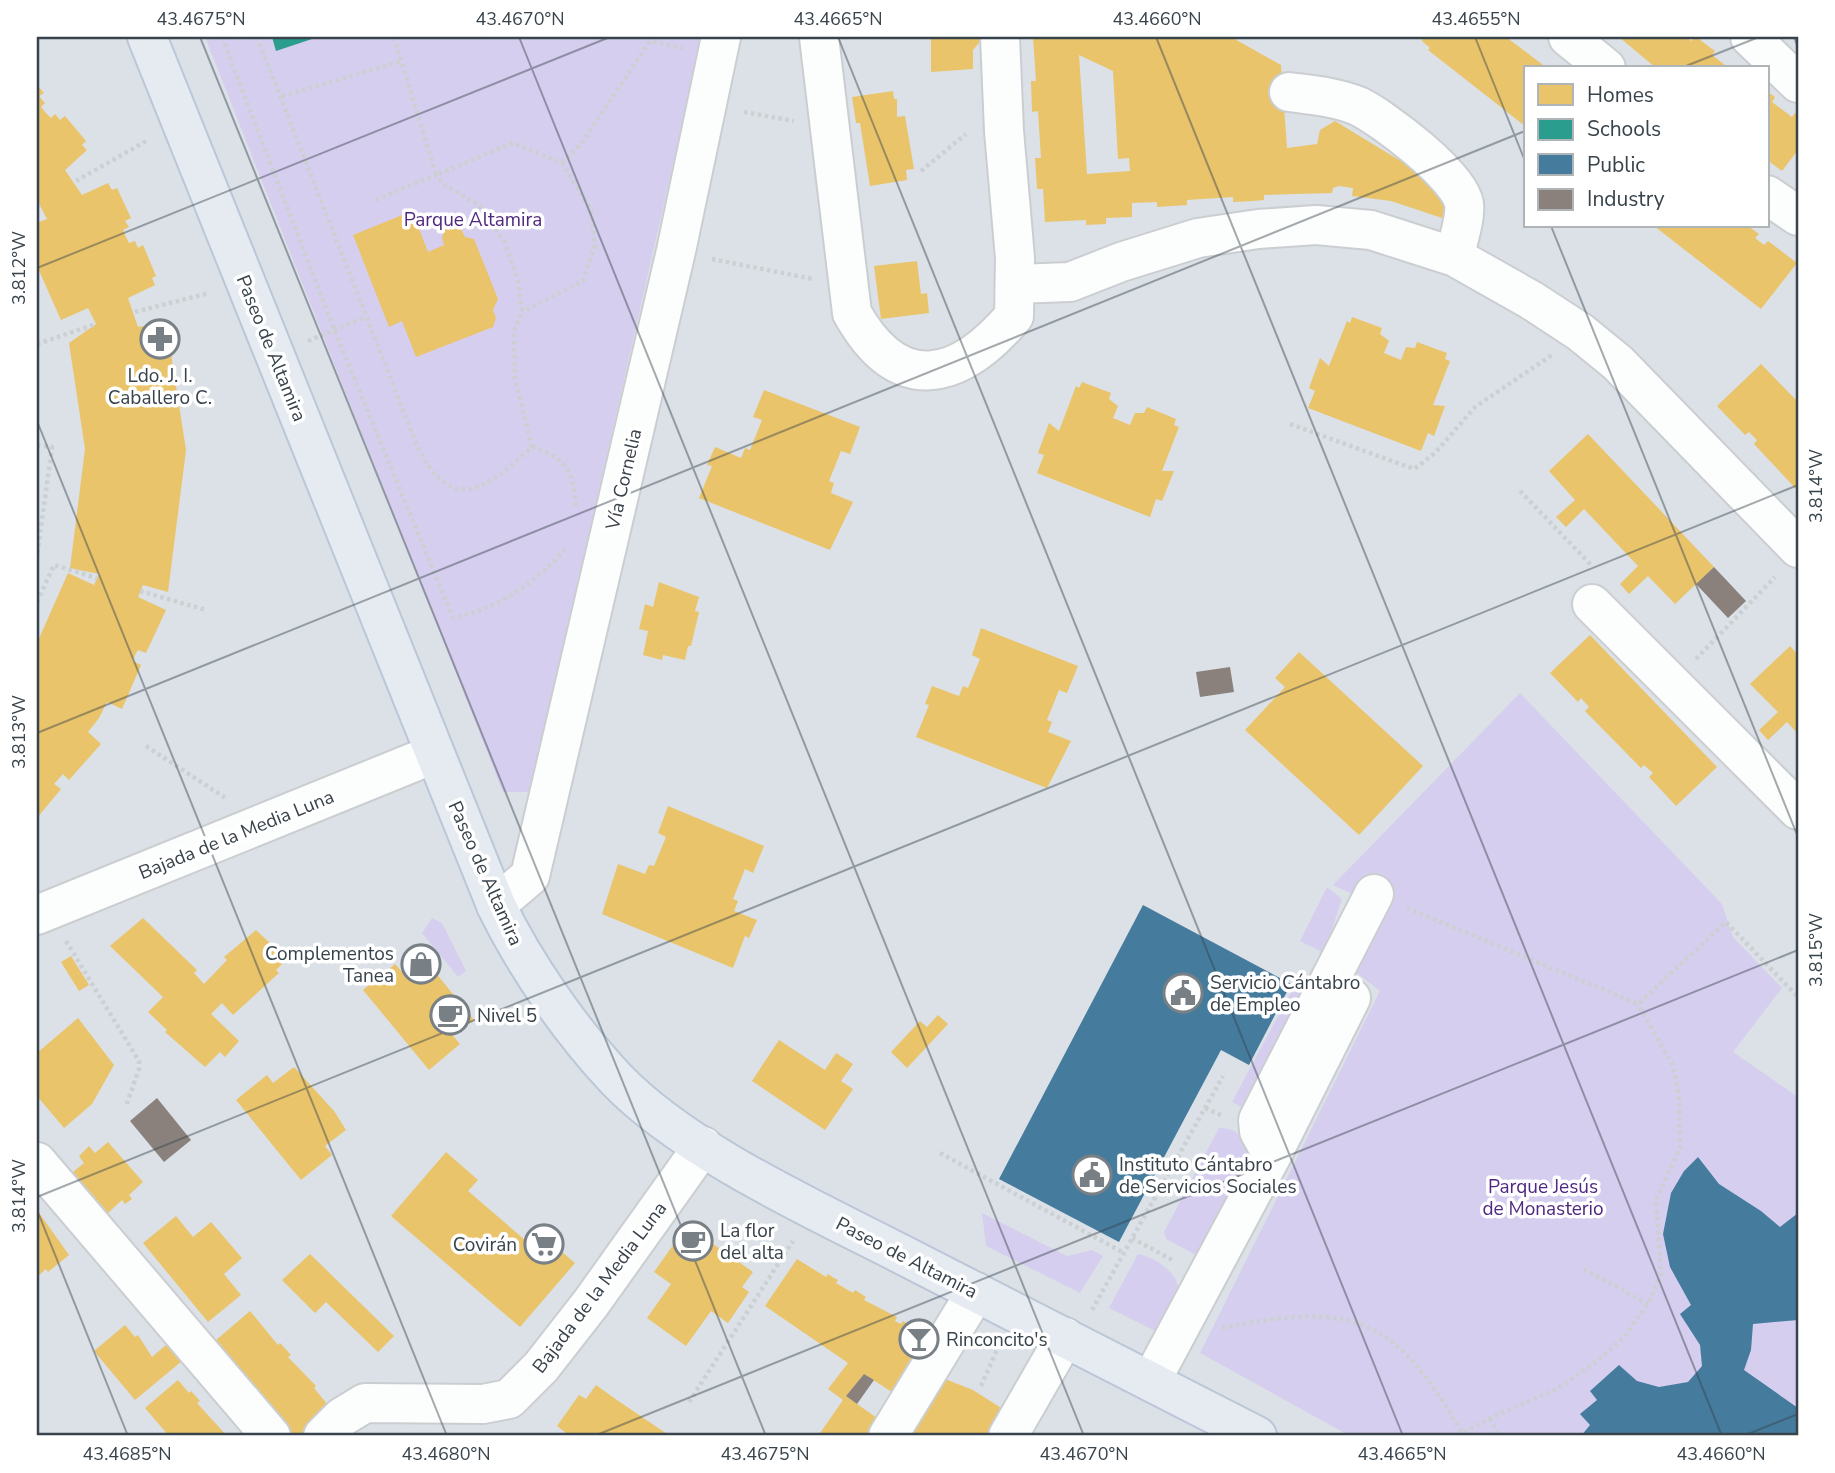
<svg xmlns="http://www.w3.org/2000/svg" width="1835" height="1473" font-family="'Nunito Sans',sans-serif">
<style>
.residential{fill:#dbe1e7;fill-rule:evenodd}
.green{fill:#d6ceef}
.homes{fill:#e9c46a;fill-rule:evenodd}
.schools{fill:#2a9d8f}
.public{fill:#457b9d}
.industry{fill:#8a817c}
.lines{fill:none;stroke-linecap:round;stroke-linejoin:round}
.minor-casing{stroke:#cbced1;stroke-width:42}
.major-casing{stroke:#bbc7d6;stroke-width:42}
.path{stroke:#ccd0d3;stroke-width:4.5;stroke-dasharray:3.5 3.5;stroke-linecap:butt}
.minor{stroke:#fcfdfd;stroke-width:38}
.major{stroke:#e6ebf2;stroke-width:38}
.ticks{fill:none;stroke:#38434b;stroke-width:2;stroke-opacity:0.45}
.labels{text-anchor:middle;stroke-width:7;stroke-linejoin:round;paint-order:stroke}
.park-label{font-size:19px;fill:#502880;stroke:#fff}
.street-label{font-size:19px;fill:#38434b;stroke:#fff}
.poi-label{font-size:19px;fill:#38434b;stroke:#fff;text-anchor:start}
.neatline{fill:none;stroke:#38434b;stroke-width:2.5}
.ticks-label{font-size:18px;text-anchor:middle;fill:#38434b}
</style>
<rect width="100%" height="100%" fill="#eef0f3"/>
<!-- residential -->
<path class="residential" d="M37,37H1798V1436H37ZM1525,68H1767V226H1525Z"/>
<!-- green -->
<path class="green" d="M205,37H702L530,792H503Z
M1520,693L1722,904L1733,937L1782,988L1733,1052L1798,1097V1436H1350L1200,1353L1380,991L1349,967L1382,908L1333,885Z
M1327,887L1342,899L1324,953L1300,941Z
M432,918L442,923L466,971L458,977L422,933Z
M1301,973L1314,980L1249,1111L1232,1102Z
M1219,1128C1237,1128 1245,1138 1250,1154L1198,1256L1166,1239L1164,1232Z
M982,1213L1067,1256L1092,1250L1103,1256L1080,1293L986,1246Z
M1138,1254C1153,1256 1180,1273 1178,1291C1177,1304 1164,1321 1159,1333L1109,1308Z"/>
<!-- homes -->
<path class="homes" d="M931,37H979V43L973,50V69L931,72Z
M1033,37H1231L1281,65L1287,148L1317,144L1320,130L1335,121L1399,160L1403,154L1451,199L1445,219L1391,201L1352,196L1353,188L1339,186L1333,188L1332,193L1264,195V200L1253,201L1233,202V197L1187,200V205L1157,207V202L1132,203V217L1106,218V224L1086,225V220L1045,222L1043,189H1037L1035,158H1041L1038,111L1032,112L1031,81H1036ZM1079,55L1113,71L1118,159L1129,158L1130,171L1087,174Z
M1423,37H1506L1547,68H1525V126L1428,50L1430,48L1422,41Z
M1619,37H1686L1691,41L1696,37L1715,51L1712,55L1729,68H1656Z
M37,85L44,93L39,96L45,103L41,107L45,112L51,118L55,114L60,120L65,116L86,141L82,145L87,150L65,170L82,195L108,183L112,190L117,188L131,218L125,221L129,227L123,230L126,237L129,243L135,241L138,248L143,245L156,276L152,278L155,285L128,298L138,327L166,322L186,450L168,592L143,585L138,597L166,610L146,653L138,650L135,655L133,661L141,665L122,709L107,702L99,718L88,732L101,744L69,780L63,774L54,784L61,789L37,818V643L68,573L94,585L99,574L70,568L85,449L69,343L96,324L88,308L61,320L37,266V223L47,219L37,200Z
M893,91L894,99H897V117L905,116L914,169L906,170L907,180L870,186L860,123H856L852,97Z
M1767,91L1775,97L1772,102L1792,117L1795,113L1798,115V150L1782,171L1767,160Z
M412,211L428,252L444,245L442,237L445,229L453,226L461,229L465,237L474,239L498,299L493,310L496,318L493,327L416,357L402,321L389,327L353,235Z
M1654,226H1748L1759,234L1755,238L1764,245L1768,241L1797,263L1761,309Z
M917,261L921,294L927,293L929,313L881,319L874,266Z
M1352,317L1382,328L1380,334L1389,341L1384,353L1401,360L1406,347L1415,348L1417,342L1447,353L1445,359L1450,361L1433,405L1445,406L1434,436L1428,433L1421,451L1308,408L1315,391L1309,388L1320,358L1329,366L1347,321L1350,323Z
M1761,364L1798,402V491L1754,444L1757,440L1749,432L1745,435L1717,406Z
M1082,382L1111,393L1109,399L1118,406L1113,418L1130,425L1135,413H1144L1147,407L1176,419L1174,425L1179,427L1162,471H1174L1162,501L1156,499L1150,517L1037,473L1044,455L1038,453L1049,423L1059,431L1076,386L1079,388Z
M764,390L860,427L850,454L841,451L829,481L834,483L831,493L853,502L830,550L699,498L712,466L707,465L715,447L741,458L745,448L750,450L762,420L753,417Z
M1588,434L1714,567L1675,604L1648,576L1629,594L1620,584L1638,566L1584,509L1566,527L1556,517L1575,500L1549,471Z
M659,582L699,597L695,611L699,612L691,646H688L685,660L663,655L662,660L643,655L648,631L639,629L642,617L645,604L653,607Z
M981,628L1078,666L1067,693L1059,690L1047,720L1052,722L1048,732L1071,741L1047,788L916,737L929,705L925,704L932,686L959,696L963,686L968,688L980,659L972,655Z
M1590,635L1717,767L1676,806L1649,777L1653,773L1644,765L1641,768L1585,711L1589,707L1581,698L1578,702L1550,673Z
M1790,646L1798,655V734L1787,722L1768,740L1759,730L1778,712L1750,684Z
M1299,652L1423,766L1359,835L1245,730L1285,687L1275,678Z
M668,806L764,846L753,873L745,869L733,899L738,901L734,911L757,920L749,938L745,936L733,968L602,914L618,864L645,874L649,865L654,866L666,837L658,833Z
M143,918L197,970L194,973L204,984L227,960L224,957L256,930L287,959L276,970L279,973L233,1015L222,1003L211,1014L239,1041L225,1057L220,1052L205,1067L165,1032L167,1030L148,1012L163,997L110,946Z
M71,956L89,985L79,991L61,962Z
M422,956L474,1020L453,1036L460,1044L429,1070L363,990L395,964L402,972Z
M938,1015L948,1024L907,1068L891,1052L920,1021L927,1027Z
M78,1018L114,1065L92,1104L64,1128L37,1096V1053Z
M779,1040L825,1070L836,1053L853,1064L841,1081L853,1089L825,1130L752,1081Z
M294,1067L334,1111L346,1130L325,1146L332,1155L301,1180L236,1100L267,1075L273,1083Z
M108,1142L143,1182L129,1195L132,1199L125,1204L122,1200L108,1213L73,1172L84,1163L79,1156L89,1146L95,1153Z
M446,1152L478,1180L468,1191L525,1240L533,1247L542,1235L575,1263L520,1327L391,1216Z
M37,1210L69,1255L48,1272L46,1269L37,1277Z
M176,1216L193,1237L211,1222L242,1258L224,1274L241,1295L208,1322L143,1243Z
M693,1230L753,1272L742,1287L749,1292L728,1323L711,1311L686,1346L647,1318L671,1284L654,1272L676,1241L682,1246Z
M310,1254L394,1336L378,1352L326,1302L315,1313L282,1280Z
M797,1259L826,1277L828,1274L834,1278L838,1280L836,1283L853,1293L855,1290L866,1297L864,1300L897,1317L895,1321L901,1324L903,1321L928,1337L895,1394L864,1374L846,1396L888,1426L881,1436H818L843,1400L828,1389L848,1363L765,1306Z
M250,1311L278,1345L280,1343L291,1355L288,1357L316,1386L314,1388L328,1405L300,1436H294L215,1341Z
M125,1325L135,1337L138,1335L152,1357L173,1339L188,1356L135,1400L94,1351Z
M945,1379L973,1390L1006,1411L1000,1436H917L909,1433L930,1394L936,1397Z
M178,1380L189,1393L191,1391L200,1401L197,1403L227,1436H169L145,1408Z
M596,1385L614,1398L670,1436H570L557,1426L579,1395L586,1399Z"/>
<!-- schools -->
<path class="schools" d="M272,37H318L276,51Z"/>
<!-- public -->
<path class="public" d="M1143,905L1291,984L1249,1065L1221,1050L1119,1242L999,1179Z
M1698,1157L1719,1184L1761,1211L1780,1227L1798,1213V1320L1753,1324L1751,1350L1744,1370L1798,1408V1433L1796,1436L1775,1433L1772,1436H1581L1590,1425L1580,1414L1597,1400L1590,1391L1619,1365L1637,1381L1659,1387L1688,1382L1702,1366L1700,1345L1680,1314L1691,1305L1670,1267L1663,1234L1671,1193L1684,1171Z"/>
<!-- industry -->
<path class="industry" d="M1714,567L1746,601L1728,618L1696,584Z
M1230,667L1234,692L1200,697L1196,672Z
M157,1098L191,1140L164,1162L130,1121Z
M864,1374L874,1380L857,1404L846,1396Z"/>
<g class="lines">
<!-- minor casing -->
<g class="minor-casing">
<path id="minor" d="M819,37L852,313C899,397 959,381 1014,316L1015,258L1004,131L1000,37
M1568,37L1606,68
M1750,37L1798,83
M1289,92C1312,95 1336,97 1358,106C1383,118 1460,176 1464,204C1466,219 1457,242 1455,257
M1767,195L1798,216
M1015,284L1070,282L1121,262L1198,238L1258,229L1316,225L1371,230L1455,257L1531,300L1580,332L1618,363L1798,548
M1592,604L1798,810
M496,905L530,876L676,251L721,37
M37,915L434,754
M1272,1155L1259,1131L1258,1120L1374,894
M37,1162L271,1436
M1151,1381L1272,1155L1351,998
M323,1436L342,1417L365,1403L483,1404L509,1399L541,1367L591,1303L703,1146
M888,1436L976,1292
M1008,1436L1065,1337"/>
</g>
<!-- major casing -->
<g class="major-casing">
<path id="major" d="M147,37L496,905C525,965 570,1030 616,1079C684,1150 811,1208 899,1253C1019,1314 1138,1375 1257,1436"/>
</g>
<!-- path -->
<path class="path" d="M222,37L334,329L453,618C499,608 536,583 566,548
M257,37L417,446C453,518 486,488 532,447L515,379L514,331L522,312L518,281L505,243L479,205L446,186L436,175L373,201
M394,37L436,175L513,143L562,163L591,210L595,245L583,281L522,312
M483,37H485
M282,96L402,61
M744,112L794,121
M562,163L581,144L650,41L683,48
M921,171L966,134
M76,181L148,140
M37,206L41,204
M712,259L813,279
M135,312L209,293
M308,341L365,317
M37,344L96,324
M1290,424L1414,469L1435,453L1475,407L1552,355
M37,445L52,447L37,556
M532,447C567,458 573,471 576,507
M1520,491L1592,566
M140,591L206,610
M37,602L54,565L97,578
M1696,659L1775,577
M146,746L227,799
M1407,908L1638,1004L1726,922L1798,997
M66,941L139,1061V1069L126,1106
M1205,1108L1223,1116
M940,1153L1124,1253
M1132,1238L1174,1261
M1584,1269L1648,1304
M1092,1310L1223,1076
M1222,1328C1354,1301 1394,1316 1462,1433
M981,1386L999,1345
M689,1402L793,1241
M1490,1418L1499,1436
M1458,1436L1490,1418L1557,1389L1600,1359L1623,1338L1650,1301L1661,1273L1656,1200L1680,1148L1679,1096L1673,1066L1638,1004"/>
<!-- minor -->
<use href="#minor" class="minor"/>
<!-- major -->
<use href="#major" class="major"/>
</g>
<!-- ticks -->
<path class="ticks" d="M200,37L766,1436M519,37L1084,1436M838,37L1403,1436M1156,37L1722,1436M1475,37L1525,161M1794,37L1798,48M1681,68L1759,37M1551,226L1798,837M37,268L610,37M37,421L447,1436M37,733L1525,131M37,1197L1798,485M37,1210L128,1436M594,1436L1798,950M1743,1436L1798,1414"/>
<!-- icons -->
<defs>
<g id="pharmacy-ring" transform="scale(2.0125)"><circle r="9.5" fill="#fff" stroke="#788086" stroke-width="1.5"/><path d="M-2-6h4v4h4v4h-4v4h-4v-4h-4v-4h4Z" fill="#788086"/></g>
<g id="shop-ring" transform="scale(2.0125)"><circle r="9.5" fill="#fff" stroke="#788086" stroke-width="1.5"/><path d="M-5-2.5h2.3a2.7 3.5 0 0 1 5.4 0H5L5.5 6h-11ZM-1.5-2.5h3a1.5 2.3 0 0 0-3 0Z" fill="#788086"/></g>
<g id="civic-ring" transform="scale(2.0125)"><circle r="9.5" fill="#fff" stroke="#788086" stroke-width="1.5"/><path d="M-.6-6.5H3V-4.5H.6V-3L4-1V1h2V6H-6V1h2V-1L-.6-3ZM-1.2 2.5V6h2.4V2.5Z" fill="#788086"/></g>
<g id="cafe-ring" transform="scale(2.0125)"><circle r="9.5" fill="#fff" stroke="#788086" stroke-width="1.5"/><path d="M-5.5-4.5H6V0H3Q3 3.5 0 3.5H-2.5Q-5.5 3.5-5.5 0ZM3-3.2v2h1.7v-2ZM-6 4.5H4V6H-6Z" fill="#788086"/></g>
<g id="supermarket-ring" transform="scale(2.0125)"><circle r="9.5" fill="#fff" stroke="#788086" stroke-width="1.5"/><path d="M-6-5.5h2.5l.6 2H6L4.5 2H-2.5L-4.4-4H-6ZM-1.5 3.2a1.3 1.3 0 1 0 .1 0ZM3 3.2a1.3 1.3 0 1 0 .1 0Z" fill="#788086"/></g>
<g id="bar-ring" transform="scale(2.0125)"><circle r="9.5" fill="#fff" stroke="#788086" stroke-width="1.5"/><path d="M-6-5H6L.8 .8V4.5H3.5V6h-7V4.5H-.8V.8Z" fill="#788086"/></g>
</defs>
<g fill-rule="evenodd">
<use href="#pharmacy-ring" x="160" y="339"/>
<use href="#shop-ring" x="421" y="964"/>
<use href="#civic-ring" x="1183" y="993"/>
<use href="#cafe-ring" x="450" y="1015"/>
<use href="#civic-ring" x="1092" y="1175"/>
<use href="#cafe-ring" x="693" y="1241"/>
<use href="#supermarket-ring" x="544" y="1244"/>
<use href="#bar-ring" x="919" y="1339"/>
</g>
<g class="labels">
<!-- park labels -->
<g class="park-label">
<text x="473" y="226">Parque Altamira</text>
<text x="1543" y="1193">Parque Jesús<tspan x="1543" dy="22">de Monasterio</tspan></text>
</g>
<!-- street labels -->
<g class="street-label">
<text transform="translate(272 348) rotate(68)" y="7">Paseo de Altamira</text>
<text transform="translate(623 479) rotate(-77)" y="7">Vía Cornelia</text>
<text transform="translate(236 834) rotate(-22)" y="7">Bajada de la Media Luna</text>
<text transform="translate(486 873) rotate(66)" y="7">Paseo de Altamira</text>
<text transform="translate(907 1257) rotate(27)" y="7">Paseo de Altamira</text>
<text transform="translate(599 1287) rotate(-53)" y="7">Bajada de la Media Luna</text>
</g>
<!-- poi labels -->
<g class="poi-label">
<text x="160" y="382" text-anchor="middle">Ldo. J. I.<tspan x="160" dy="22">Caballero C.</tspan></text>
<text x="394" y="960" text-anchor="end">Complementos<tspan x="394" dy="22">Tanea</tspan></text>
<text x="1210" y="989">Servicio Cántabro<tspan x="1210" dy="22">de Empleo</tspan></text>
<text x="477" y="1022">Nivel 5</text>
<text x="1119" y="1171">Instituto Cántabro<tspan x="1119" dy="22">de Servicios Sociales</tspan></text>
<text x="720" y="1237">La flor<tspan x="720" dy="22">del alta</tspan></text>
<text x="517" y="1251" text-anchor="end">Covirán</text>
<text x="946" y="1346">Rinconcito's</text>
</g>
</g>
<!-- border -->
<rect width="1835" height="1473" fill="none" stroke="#ffffff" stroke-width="77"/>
<!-- legend -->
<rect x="1524" y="66" width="245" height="161" fill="#ffffff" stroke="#afb4b7" stroke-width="2"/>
<rect x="1538" y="84" width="35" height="21" fill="#e9c46a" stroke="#afb4b7" stroke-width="2"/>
<text x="1587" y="102" font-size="21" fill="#38434b">Homes</text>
<rect x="1538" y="119" width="35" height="21" fill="#2a9d8f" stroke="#afb4b7" stroke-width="2"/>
<text x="1587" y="136" font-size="21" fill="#38434b">Schools</text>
<rect x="1538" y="154" width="35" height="21" fill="#457b9d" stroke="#afb4b7" stroke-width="2"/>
<text x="1587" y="172" font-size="21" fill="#38434b">Public</text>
<rect x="1538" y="189" width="35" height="21" fill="#8a817c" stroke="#afb4b7" stroke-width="2"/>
<text x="1587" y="206" font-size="21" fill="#38434b">Industry</text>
<rect x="38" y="38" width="1759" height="1396" class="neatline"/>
<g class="ticks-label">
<text x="201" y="25">43.4675°N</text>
<text x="520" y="25">43.4670°N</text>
<text x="838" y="25">43.4665°N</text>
<text x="1157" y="25">43.4660°N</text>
<text x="1476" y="25">43.4655°N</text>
<text transform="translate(19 268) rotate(-90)" y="6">3.812°W</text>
<text transform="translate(1816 486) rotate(-90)" y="6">3.814°W</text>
<text transform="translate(19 732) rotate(-90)" y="6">3.813°W</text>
<text transform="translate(1816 950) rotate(-90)" y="6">3.815°W</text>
<text transform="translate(19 1196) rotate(-90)" y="6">3.814°W</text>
<text x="127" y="1460">43.4685°N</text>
<text x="446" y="1460">43.4680°N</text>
<text x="765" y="1460">43.4675°N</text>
<text x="1084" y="1460">43.4670°N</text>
<text x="1402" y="1460">43.4665°N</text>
<text x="1721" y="1460">43.4660°N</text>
</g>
</svg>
